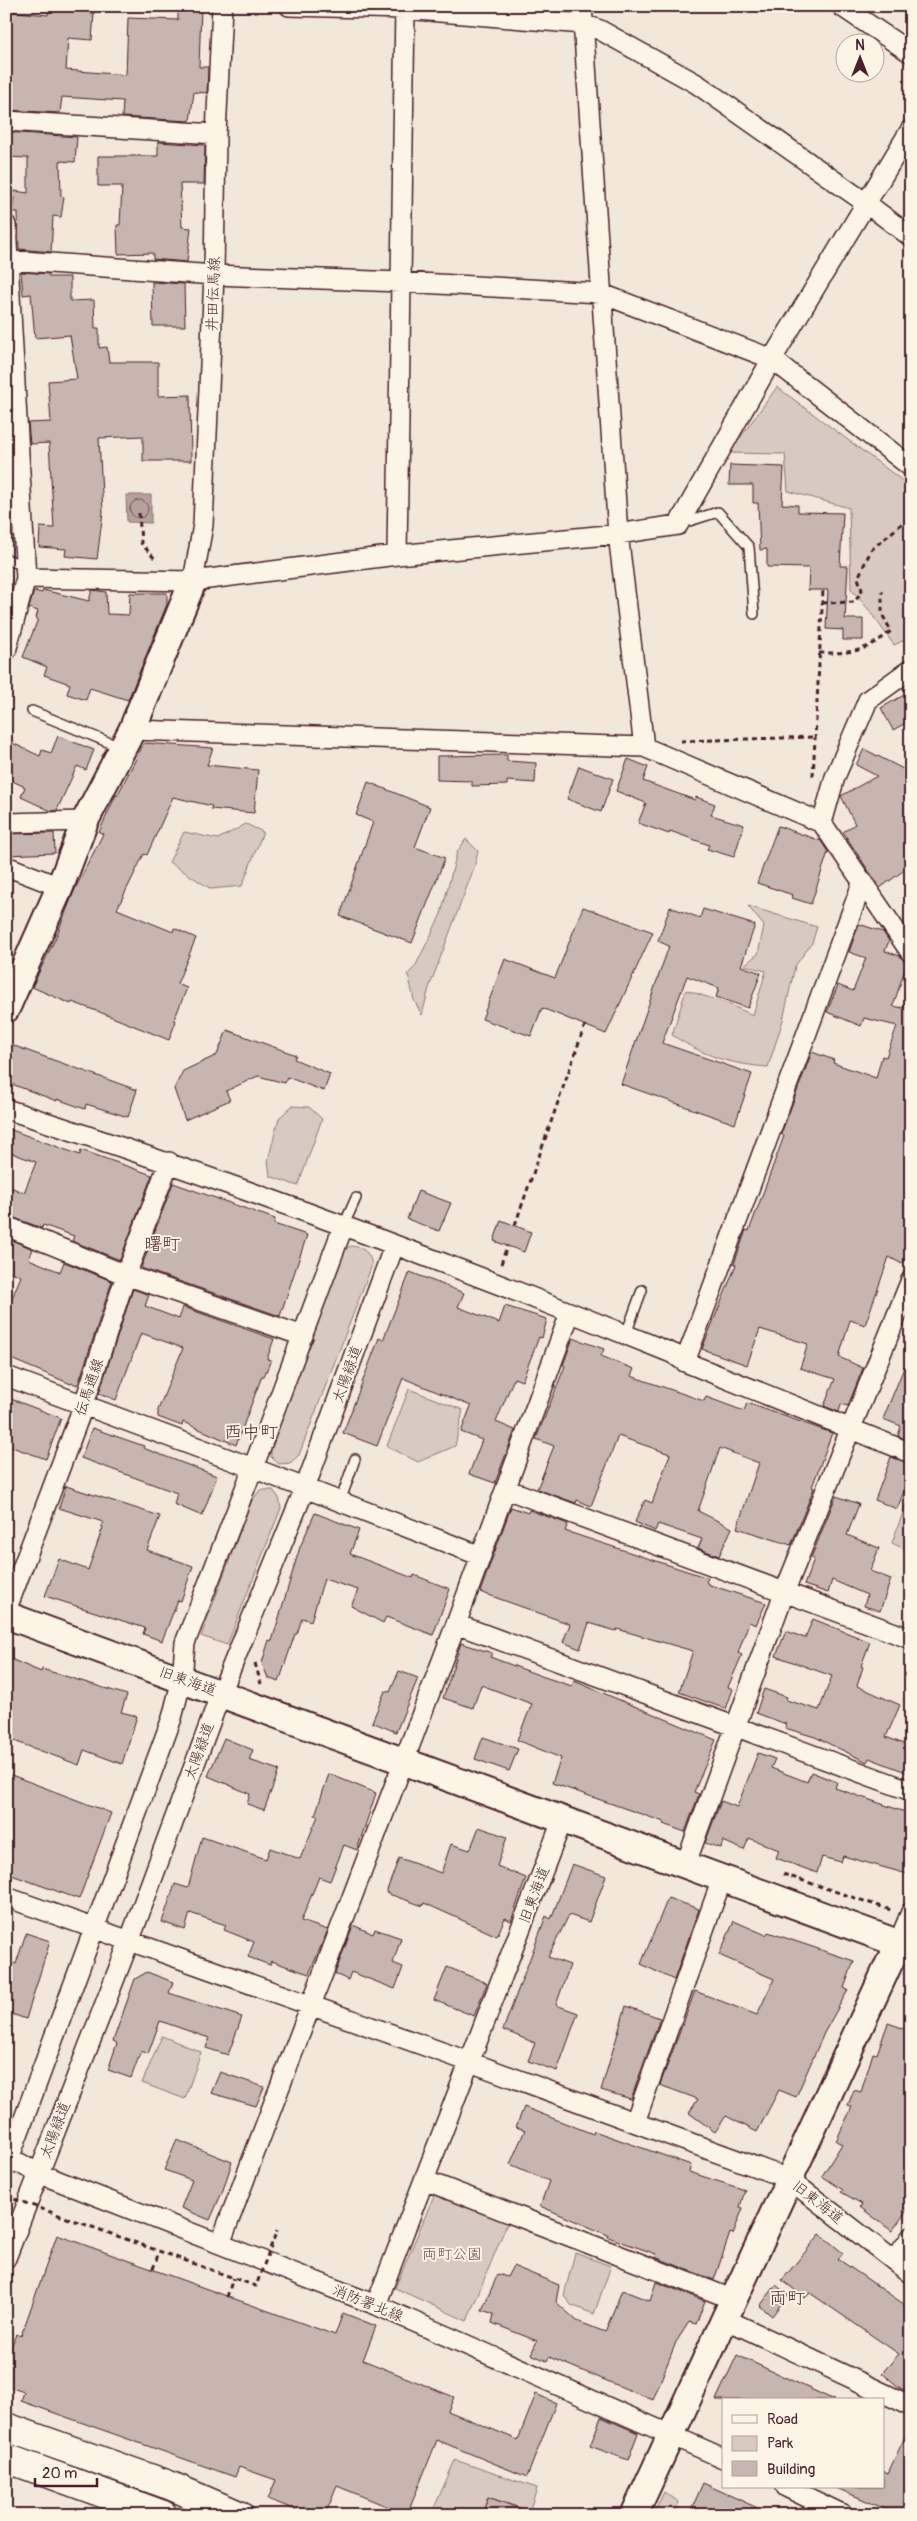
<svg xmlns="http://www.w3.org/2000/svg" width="917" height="2521" font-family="Pangolin,'Klee One',sans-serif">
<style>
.green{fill:#d8cac0;stroke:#917476}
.water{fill:#b6a19c;stroke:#8b6d6f}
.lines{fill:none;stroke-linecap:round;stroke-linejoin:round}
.shore{stroke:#755358;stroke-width:1}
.building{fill:#c7b6af;stroke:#4a1f2b}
.lane-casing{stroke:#4a1f2b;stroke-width:12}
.street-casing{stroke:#4a1f2b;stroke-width:22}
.secondary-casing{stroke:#4a1f2b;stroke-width:30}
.highway-casing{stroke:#4a1f2b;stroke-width:31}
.path{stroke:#4a1f2b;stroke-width:3;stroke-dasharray:5 4;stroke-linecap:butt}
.lane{stroke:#fcf5e5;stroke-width:9}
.street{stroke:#fcf5e5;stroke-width:19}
.secondary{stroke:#fcf5e5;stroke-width:26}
.highway{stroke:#fcf5e5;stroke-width:28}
.path-bridge{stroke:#4a1f2b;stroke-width:3;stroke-dasharray:5 4;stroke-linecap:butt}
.labels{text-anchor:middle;stroke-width:4;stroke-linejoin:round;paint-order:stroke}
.street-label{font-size:15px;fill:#4a1f2b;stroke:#fcf5e5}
.park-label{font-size:15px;fill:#6e4a50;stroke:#fcf5e5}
.quarter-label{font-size:18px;fill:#4a1f2b;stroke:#fcf5e5}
</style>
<rect width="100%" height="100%" fill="#f1e8da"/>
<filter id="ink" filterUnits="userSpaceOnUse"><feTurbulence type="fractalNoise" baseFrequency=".02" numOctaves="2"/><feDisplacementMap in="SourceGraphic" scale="10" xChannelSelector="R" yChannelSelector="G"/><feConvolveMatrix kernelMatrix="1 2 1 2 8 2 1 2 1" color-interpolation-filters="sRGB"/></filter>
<g filter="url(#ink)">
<!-- green -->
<path class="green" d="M777,387L911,487V637L894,645L869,610L851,589L849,508L788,491L785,454L729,453Z
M246,824L263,832L242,886L211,889L169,862L184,832L218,839Z
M466,839L478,851L475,865L429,988L422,1015L414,1000L408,974L415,967L441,914L457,852Z
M748,906L817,927L812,943L795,966L783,1020L768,1067C729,1064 704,1056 672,1035L686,990L728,1004L753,1015L766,971L744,965L758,954L764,926Z
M292,1106L309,1107L322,1119L298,1186L270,1176L268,1160L279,1118Z
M350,1246C363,1247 369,1251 372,1265L299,1455L290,1463L279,1464L271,1457V1445L340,1254Z
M409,1389L463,1410L455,1446L418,1462L387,1446Z
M260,1490H273L279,1498L281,1508L227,1645L201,1636L251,1502Z
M911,1490V1552L892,1543Z
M162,2036L201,2052L185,2099L142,2083Z
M435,2193L508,2221L467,2321L395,2288Z
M575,2253L611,2266L594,2314L571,2305L564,2295Z
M455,2460L537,2488L528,2515H519L521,2508L488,2497L482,2515H431Z
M664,2492L679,2502L674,2515H653Z"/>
<!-- water -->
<path class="water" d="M126,495H151V523L127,522Z"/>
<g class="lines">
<!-- shore -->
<path class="shore" d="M130 509a9 9 0 1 1 18 0a9 9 0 1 1-18 0Z"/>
</g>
<!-- building -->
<path class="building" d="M178,7H201L199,67H208L207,93L194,92L190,121L122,117L123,101L62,97L60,113L6,110V11L48,15L49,10L94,13L92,40L68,38L66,70L126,75L128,18L178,20Z
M6,132L77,137L75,162L60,161L61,196L64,197L61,217L53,216L51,252L19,249L18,212H12L15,191L28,193V158L6,157Z
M158,142L205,145L204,184H180L182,227L191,228L187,262L153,259V253L118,254L117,225H120L122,186H98V156H158Z
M21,272L49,274V277H70V301L94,300L95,328H99V348L107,347L109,362H158V396L190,395L191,461H143V436L99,438L103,512L97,559L65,556L66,549L39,547L40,527L54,528L49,443L30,444L28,423L51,422L48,381L77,379L70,335L35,338L31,294L23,295Z
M152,282L184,284L185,326H153Z
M730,465L784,467L782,504L798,505V512L843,513L840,566H848L845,619H863V640H843V630L826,629L828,590H808L809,568L767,567V549L760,550L758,503H753V485H729Z
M43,590L89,601L92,590L106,592L107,614L129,615L130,593H167V604L128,700L90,688L86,700L67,694L70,684L44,675L47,667L23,657L38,619L36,618L38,611L29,608L34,591L42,593Z
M911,691V720L893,730L881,708Z
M58,736L94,750L86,770L77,766L57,810L51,811L21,797L25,787L6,778V740L40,756L42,750L51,753Z
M144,743L213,748L207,765L258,770L254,813L211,809L212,806L173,797L147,855L144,854L117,909L173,932L174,928L196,938L177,984L187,988L174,1020L176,1021L169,1040L102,1013L72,1002L71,1004L32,987L55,939L75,889L103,834L99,832L116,795L117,796Z
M864,749L911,773V865L880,888L843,832L855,824L841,796L877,776L856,765Z
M507,755V761L536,763L535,783L507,781V785L472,786V781L437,780V756Z
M628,759L648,767L643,781L695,800L696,797L715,804L711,815L744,825L734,857L707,849L709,845L670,831L669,834L638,823L646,803L616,791Z
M579,766L613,779L601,812L567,799Z
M368,782L430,807L415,847L445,858L412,943L340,916L373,822L356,815Z
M778,826L821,841L828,852L811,904L792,898L793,895L757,883Z
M54,833L55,853L6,855V834Z
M583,907L653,932L606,1034L542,1008L531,1036L482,1019L505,959L555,978Z
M670,907L700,918L703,909L755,925L741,966L761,973L748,1008L716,997L719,988L687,976L662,1043L752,1074L735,1124L621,1084L669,946L658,941Z
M859,924L883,932L889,941L885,951L900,956L907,963L893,1006L903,1008L908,994L911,995V1248L902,1264L889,1257L865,1325L850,1320L839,1357L863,1368L848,1406L841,1404L839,1412L824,1406L835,1379L800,1368L808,1344L760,1329L747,1365L702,1349L736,1265L734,1264L746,1230L749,1231L784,1136L781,1134L812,1052L834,1060L833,1063L876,1078L882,1056L886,1057L897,1026L864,1018L861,1026L827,1012L838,985L853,991L866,958L849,952Z
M227,1030L296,1055L294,1059L330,1074L324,1091L287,1077L285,1083L258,1076L226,1091L230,1100L185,1120L174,1089L183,1071L217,1055Z
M6,1043L137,1090L128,1117L86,1104L85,1109L57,1099V1101L6,1082Z
M6,1128L80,1155L81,1150L152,1175L120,1260L72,1241L74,1236L43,1225L42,1228L6,1215V1185L24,1193L36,1162L6,1151Z
M173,1183L275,1219L274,1224L307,1235L280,1316L141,1268Z
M418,1191L451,1203L439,1231L407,1219Z
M501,1220L531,1232L524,1252L494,1241Z
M11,1240L33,1249L29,1259L60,1272L64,1262L112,1281L78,1385L72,1383L71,1384L6,1357V1313L21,1276L6,1270V1254Z
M410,1272L464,1293L458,1307L499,1323L505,1306L547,1319L542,1338L539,1337L522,1381L514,1378L496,1422L515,1430L495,1483L469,1474L482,1440L461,1432L471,1406L403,1378L377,1446L343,1433L379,1338L383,1340Z
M133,1289L149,1295L145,1306L179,1319L183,1307L274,1339L267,1359L271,1360L264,1376H262L236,1445L183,1422L182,1426L158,1417V1410L183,1348L141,1333L116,1400L99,1393Z
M573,1338L604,1349L601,1356L634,1369L631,1376L704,1401L706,1397L744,1411L747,1403L832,1433L812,1487L814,1488L791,1545L737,1528L759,1463L720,1448L698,1511L732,1528L719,1556L698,1548L702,1539L658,1524L655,1531L635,1522L645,1500L652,1503L670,1454L618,1436L591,1506L577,1500L576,1503L537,1489L554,1446L536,1439L565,1366L563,1365Z
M910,1353H911V1441L898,1436L901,1426L883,1419Z
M6,1397L61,1418L46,1459L6,1445Z
M92,1428L144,1446L143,1448L217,1476L202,1516L174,1504L177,1493L81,1458Z
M891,1457L911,1464L909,1479L897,1509L875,1500Z
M66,1486L160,1516L147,1550L193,1566L181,1601L178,1600L162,1641L143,1634L145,1628L45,1596L59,1559L88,1570L103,1527L101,1526L103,1522L59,1508Z
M836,1496L859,1504L847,1535L879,1548L870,1571L891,1579L880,1611L864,1606L867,1595L832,1580L828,1593L804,1585L814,1559L811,1558Z
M511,1507L528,1513L529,1510L568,1524L565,1531L708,1578L706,1582L710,1585L766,1603L756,1625L749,1622L738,1653L742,1655L728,1687L733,1689L726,1709L679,1692L693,1651L617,1629L616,1631L589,1623L580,1649L563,1642L570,1624L480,1592Z
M315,1513L359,1530L350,1554L413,1578L414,1575L450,1589L433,1635L386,1617L383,1623L351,1606L358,1590L324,1579L311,1621L302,1618L297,1634H295L279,1682L268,1678L262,1663L269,1640L272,1641L300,1547Z
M813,1619L870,1642L861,1666L863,1667L857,1686L900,1705L886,1737L911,1747V1774L869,1758L867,1762L815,1737L785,1728L786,1724L756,1713L764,1689L787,1697L786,1700L819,1710L832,1676L776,1656L786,1631L805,1638Z
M461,1643L492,1653L490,1657L544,1677L572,1686L574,1681L716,1740L694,1792L699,1794L685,1832L663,1824L664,1822L552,1783L561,1758L517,1740L532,1704L481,1685L473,1708L443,1698Z
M6,1657L41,1672L42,1669L127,1695L121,1712L137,1716L122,1764L84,1750L79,1765L6,1738Z
M399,1671L418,1678L396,1732L372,1722L385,1691L390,1692Z
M483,1737L518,1749L509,1771L475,1759Z
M224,1738L253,1750L249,1760L279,1770L264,1810L247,1804L250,1794L208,1776Z
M758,1753L775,1759L771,1768L807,1782L811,1772L837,1782L835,1788L911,1814V1875L843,1856L841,1862L822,1857L817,1873L776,1858L779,1850L749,1838L744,1850L723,1841L721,1848L705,1843L721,1801L737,1807Z
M6,1773L111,1813L79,1899L6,1873Z
M329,1774L376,1793L357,1850L344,1845L330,1881L319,1877L301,1921L328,1930L309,1974L271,1961L270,1965L248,1957L254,1942L224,1930L226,1925L190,1913L185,1930L162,1922L175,1884L188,1888L202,1837L266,1859L270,1848L300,1859L318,1816L315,1815Z
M479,1827L507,1837L497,1866L526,1878L511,1921L505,1918L497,1936L424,1903L423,1906L386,1893L399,1858L441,1873L451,1844L470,1850Z
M572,1864L606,1876L589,1922L569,1915L548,1957L570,1965L556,2005L578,2013L557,2071L528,2061L535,2043L503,2030L546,1916L551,1919Z
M668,1898L699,1909L674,1980L641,1964Z
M734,1921L766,1935L768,1932L854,1961L844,1988L848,1990L824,2033L796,2097L779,2090L757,2132L726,2116L715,2132L689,2113L698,2099L660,2085L695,1991L757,2015L774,1979L719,1955Z
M353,1925L373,1934L375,1929L401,1938L393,1963L403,1967L395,1989L351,1972L348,1980L335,1974Z
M26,1933L50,1941L26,2019L6,2012V1961L16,1964Z
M447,1967L487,1983L474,2016L434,2000Z
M147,1972L173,1982L169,1993L242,2017L228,2055L206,2048L209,2038L160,2021L148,2054L141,2051L131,2078L108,2070L117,2043L113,2041L135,1979Z
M626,2006L660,2018L631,2099L601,2090Z
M888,2023L911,2031V2081L907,2093L911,2094V2205L892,2231L860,2207L862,2204L841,2192L843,2190L822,2176L842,2144L836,2141L852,2107L848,2105L854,2090L861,2092L873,2053L877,2054Z
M220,2072L264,2087L256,2106L211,2093Z
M524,2107L593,2134L594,2131L691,2165L689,2172L745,2190L740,2207L743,2208L733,2234L730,2233L714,2280L655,2257L656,2254L608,2237V2235L540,2206L549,2181L510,2164L525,2130L516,2127Z
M177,2140L232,2162L223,2190L210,2220L181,2208L192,2180L164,2170Z
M820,2234L843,2253L838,2259L911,2309V2393L900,2388L882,2373L899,2354L810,2293L805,2298L782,2280Z
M57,2235L335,2335L343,2313L376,2326L363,2360L454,2397L448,2411L518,2440L536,2394L556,2403L527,2477L437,2440L407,2515H388L391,2508L337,2486L325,2515H308L268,2499L276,2480L239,2467L235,2477L21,2401L24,2392L6,2386V2362L16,2334L21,2336Z
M513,2266L559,2285L556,2302L577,2321L605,2332L622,2290L650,2301L656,2282L705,2301L696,2324L689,2322L676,2342L653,2400L549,2357L547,2361L531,2354L537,2341L492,2323L494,2314L482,2310L498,2274L507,2277Z
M776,2285L788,2295L772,2316L760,2306Z
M737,2355L834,2400H716Z
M601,2417L638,2433L628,2460L590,2446Z
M911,2424V2515H893L883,2508L834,2487H883V2471L888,2473Z
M703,2483L773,2515H689Z
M488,2497L532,2513V2515H482Z"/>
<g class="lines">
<!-- lane casing -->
<g class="lane-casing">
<path id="lane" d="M680,524L718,512L749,547L754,614
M6,559L25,566
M32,711L120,747
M343,1227L356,1198
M626,1334L642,1290
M340,1502L355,1459"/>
</g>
<!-- street casing -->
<g class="street-casing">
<path id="street" d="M289,6L405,9L583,24L600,30L697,84L866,203L911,237
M582,6L618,534L644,747
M841,6L911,53
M6,121L216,134
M6,225L26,578L6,651
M9,260L214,275L401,282L600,293L772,359L911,467
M397,555L405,6
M26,578L193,581L397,555L618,534L678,525L772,359L911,129
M193,581L203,525L214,275L216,134L222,6
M132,730L644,747L822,823L911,953
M6,823L85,821
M822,823L835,777L868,700L911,669
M6,866L60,887
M6,1109C232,1182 455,1265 674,1354L685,1362L911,1453
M6,1226L126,1275L303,1336
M685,1362L863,881
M6,1376L253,1468L481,1556
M506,1489L911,1639
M6,1611L84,1404L126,1275L169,1162
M456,1624L911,1791
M685,1866L784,1593L911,1280
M6,1897L470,2062L789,2179L911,2274
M898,1944L911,1912
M635,2122L722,1879
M6,2156L38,2173L376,2305L723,2458
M6,2167L172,1718L182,1679L185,1643L253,1468L343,1227
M424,2180L732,2299
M220,2244L456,1624L570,1313
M6,2258L129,1942L221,1693L305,1488L394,1246
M894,2261L911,2237
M376,2305L562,1821
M723,2318L911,2406
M786,2487L844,2515"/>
</g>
<!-- secondary casing -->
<g class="secondary-casing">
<path id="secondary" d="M6,1009L60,887L85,821L132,730L193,581
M6,1615L911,1948
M634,2515L898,1944"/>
</g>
<!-- highway casing -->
<g class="highway-casing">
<path id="highway" d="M6,2427L169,2485L239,2515
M6,2458L163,2515"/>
</g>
<!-- path -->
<path class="path" d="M139,513L141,543L157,561
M822,603L855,602L862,590L858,578L871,550L911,516
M819,653C852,653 864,653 891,631L882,614V591
M681,741L815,737
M813,776L823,590
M515,1225L585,1025
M501,1264L507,1246
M255,1663L261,1684
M783,1874L891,1910
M153,2269L159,2252
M227,2297L233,2278"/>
<!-- lane -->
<use href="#lane" class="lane"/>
<!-- street -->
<use href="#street" class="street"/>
<!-- secondary -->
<use href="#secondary" class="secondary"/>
<!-- highway -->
<use href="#highway" class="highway"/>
<!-- path-bridge -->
<path class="path-bridge" d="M6,2196L256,2286L277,2230"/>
</g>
</g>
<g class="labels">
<!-- street labels -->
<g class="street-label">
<text transform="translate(213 294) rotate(-88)" y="5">井田伝馬線</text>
<text transform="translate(347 1374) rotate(-70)" y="5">太陽緑道</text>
<text transform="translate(89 1387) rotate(-71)" y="5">伝馬通線</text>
<text transform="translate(188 1681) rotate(20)" y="5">旧東海道</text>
<text transform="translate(199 1751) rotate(-70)" y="5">太陽緑道</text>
<text transform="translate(534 1895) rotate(-69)" y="5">旧東海道</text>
<text transform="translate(55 2130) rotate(-69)" y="5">太陽緑道</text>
<text transform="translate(818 2202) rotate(38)" y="5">旧東海道</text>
<text transform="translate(368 2303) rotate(22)" y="5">消防署北線</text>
</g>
<!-- park labels -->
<g class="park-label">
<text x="452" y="2259">両町公園</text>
</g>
<!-- quarter labels -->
<g class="quarter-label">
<text x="162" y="1250">曙町</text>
<text x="251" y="1438">西中町</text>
<text x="787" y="2304">両町</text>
</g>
</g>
<!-- margin -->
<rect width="917" height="2521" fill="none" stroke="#fcf5e5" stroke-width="25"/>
<rect x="12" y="12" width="892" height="2496" fill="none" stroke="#4a1f2b" stroke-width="2" filter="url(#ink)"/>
<!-- legend -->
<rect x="722" y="2398" width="162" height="90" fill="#fcf5e5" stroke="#b59f9b"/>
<rect x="732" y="2415" width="25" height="8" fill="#fcf5e5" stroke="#b59f9b"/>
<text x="767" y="2424" font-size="15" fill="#4a1f2b">Road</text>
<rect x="732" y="2436" width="25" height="15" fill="#d8cac0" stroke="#b59f9b"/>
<text x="767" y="2448" font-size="15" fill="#4a1f2b">Park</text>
<rect x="732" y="2461" width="25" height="15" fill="#c7b6af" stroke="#b59f9b"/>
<text x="767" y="2474" font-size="15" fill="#4a1f2b">Building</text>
<!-- north arrow -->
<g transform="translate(860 58)"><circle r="24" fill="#fcf5e5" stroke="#b59f9b"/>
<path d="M0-4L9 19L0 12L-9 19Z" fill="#4a1f2b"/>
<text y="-8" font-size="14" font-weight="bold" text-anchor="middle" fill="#4a1f2b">N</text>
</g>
<!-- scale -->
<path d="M35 2478v8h62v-8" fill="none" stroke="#4a1f2b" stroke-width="2.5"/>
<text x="42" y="2478" font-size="15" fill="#4a1f2b" stroke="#fcf5e5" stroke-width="4" paint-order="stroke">20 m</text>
</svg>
